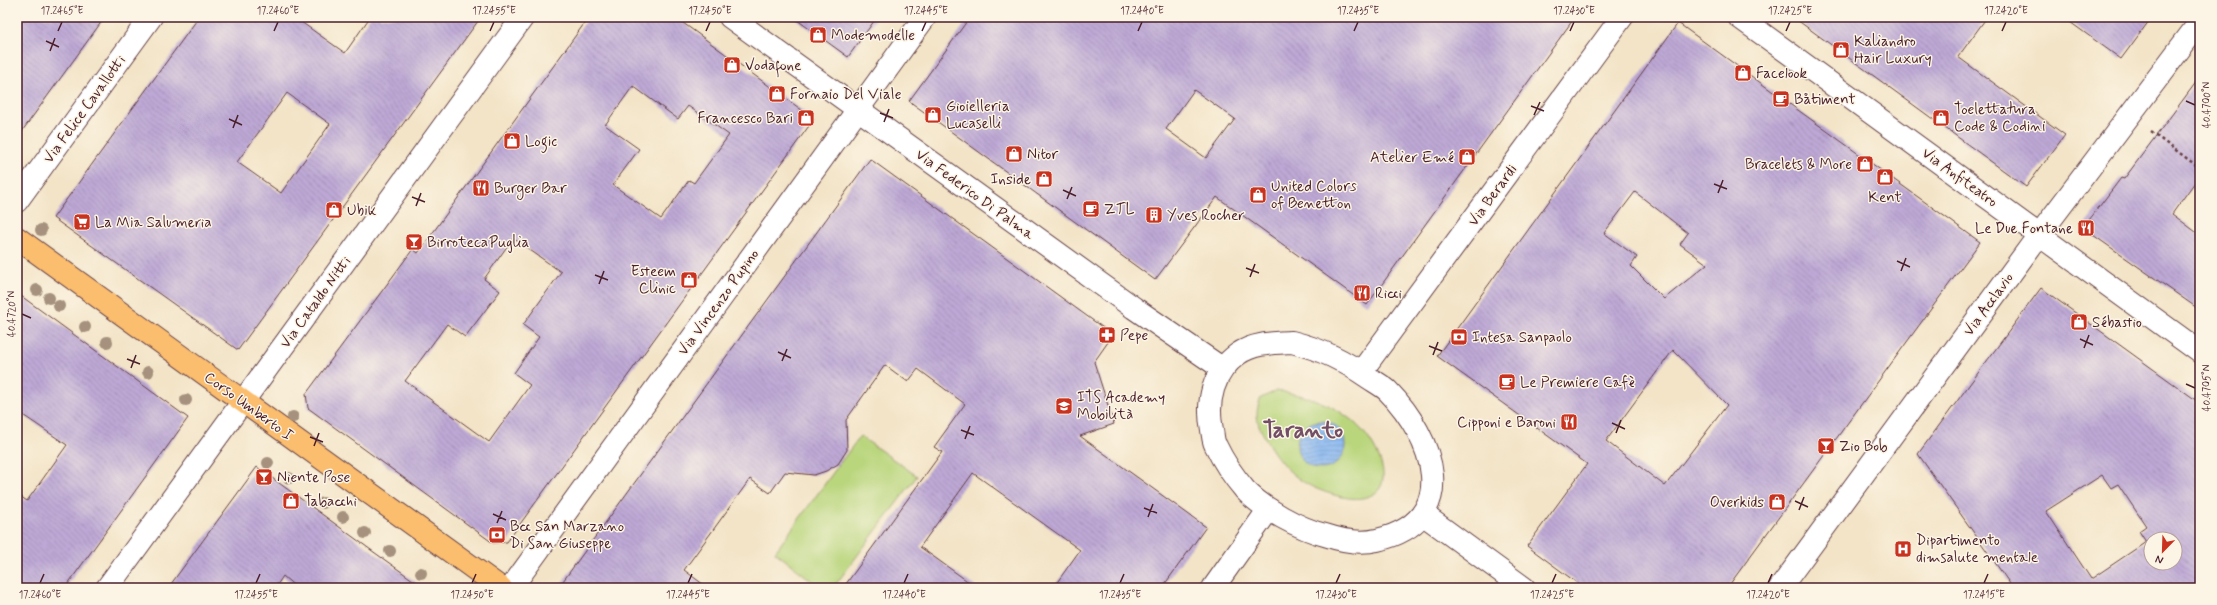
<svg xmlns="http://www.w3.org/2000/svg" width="2217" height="605" font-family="Mynerve,sans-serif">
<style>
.grass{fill:#b9d67d;stroke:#827a54;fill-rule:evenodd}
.water{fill:url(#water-rules);stroke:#686b8e}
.building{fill:url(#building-back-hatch);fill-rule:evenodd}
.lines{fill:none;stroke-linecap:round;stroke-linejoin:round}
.minor-casing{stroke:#633d42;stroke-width:24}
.major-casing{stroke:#633d42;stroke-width:24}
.path{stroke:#633d42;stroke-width:2.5;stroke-dasharray:3 3;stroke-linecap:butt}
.minor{stroke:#fff;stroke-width:22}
.major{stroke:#fbbd6e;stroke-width:22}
.tree{fill:#a5917d}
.ticks{fill:none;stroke:#4a1f2b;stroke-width:1.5}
.labels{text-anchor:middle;stroke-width:3;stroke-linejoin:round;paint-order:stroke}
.poi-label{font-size:15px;fill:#4a1f2b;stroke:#fcf5e5;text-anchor:start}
.street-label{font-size:15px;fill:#4a1f2b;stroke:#fcf5e5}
.town-label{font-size:23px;font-weight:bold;fill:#734f67;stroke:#fcf5e5}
.neatline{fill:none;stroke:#4a1f2b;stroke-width:1.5}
.ticks-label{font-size:10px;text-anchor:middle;fill:#4a1f2b}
</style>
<defs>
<pattern id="water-rules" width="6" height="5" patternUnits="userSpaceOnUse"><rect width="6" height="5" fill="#87b7f2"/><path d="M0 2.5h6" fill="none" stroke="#7094c4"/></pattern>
<pattern id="building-back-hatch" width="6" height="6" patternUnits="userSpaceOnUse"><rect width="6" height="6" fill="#bea9d6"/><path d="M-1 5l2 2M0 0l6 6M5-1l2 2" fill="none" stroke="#9c89ae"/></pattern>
</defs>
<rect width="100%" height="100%" fill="#fcf5e5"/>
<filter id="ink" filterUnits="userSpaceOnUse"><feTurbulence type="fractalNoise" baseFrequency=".025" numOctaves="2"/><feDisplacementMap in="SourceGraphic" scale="8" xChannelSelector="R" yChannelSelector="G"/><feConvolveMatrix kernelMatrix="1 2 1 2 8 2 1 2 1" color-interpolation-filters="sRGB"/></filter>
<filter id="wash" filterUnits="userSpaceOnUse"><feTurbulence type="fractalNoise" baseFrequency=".012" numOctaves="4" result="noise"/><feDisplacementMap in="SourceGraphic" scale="16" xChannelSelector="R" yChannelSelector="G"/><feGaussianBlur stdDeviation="0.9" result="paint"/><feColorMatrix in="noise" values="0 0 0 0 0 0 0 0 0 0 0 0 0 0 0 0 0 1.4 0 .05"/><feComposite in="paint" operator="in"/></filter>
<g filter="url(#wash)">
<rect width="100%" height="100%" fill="#f3e4c7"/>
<!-- grass -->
<path class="grass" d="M1276,391C1310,395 1344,407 1366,435C1380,453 1398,492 1362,498C1346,501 1315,490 1302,481C1288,472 1276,457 1268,443C1258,425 1253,417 1261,398ZM1339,430C1351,453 1339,470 1313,468Z
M860,436L917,476L833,588H821L775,552Z"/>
<!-- water -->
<path class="water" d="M1297 445a24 24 0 1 1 48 0a24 24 0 1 1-48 0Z"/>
<g id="blocks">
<!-- building -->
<path class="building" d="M17,17H105L17,138Z
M199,17H294L345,53L370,17H481L238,350L53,218ZM287,93L330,124L281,193L237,162Z
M589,17H675L814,119L507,542L493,543L308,408L306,394L413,249L418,253L434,231ZM633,86L678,119L688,106L729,135L694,183L689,180L661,219L613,185L639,149L605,125ZM513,238L561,272L523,325L539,337L514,373L530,385L489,442L405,381L447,324L465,337L500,291L484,279Z
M793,17H877L848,57Z
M970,17H1575L1367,305L1217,197L1155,280L909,101ZM1194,90L1235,119L1206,158L1166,129Z
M1793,17H1987L1958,57L2065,135L2026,187Z
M2063,17H2152L2121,59Z
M1678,23L1980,242L1727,588H1584L1527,546L1587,464L1437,356ZM1635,192L1688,233L1680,244L1707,264L1664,299L1631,266L1637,257L1604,233ZM1673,350L1727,405L1665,486L1606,441Z
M2200,77V175L2172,214L2200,235V310L2083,228L2121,178L2124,179Z
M870,159L1113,335L1094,362L1114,424L1080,436L1206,527L1162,588H1053L1080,550L973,473L920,547L977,588H843L942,452L934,447L965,404L918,369L908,382L885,365L846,420L847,450L838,464L826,471L814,475L785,472L770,493L750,479L684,570L708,588H558Z
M2041,288L2200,403V588H2013L1918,454ZM2102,475L2111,488L2118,484L2146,526L2139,531L2146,542L2091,579L2046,511ZM2151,539H2175V563H2151Z
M17,293L188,418L65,588H17V494L27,501L67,445L17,411Z
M257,467L371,550L424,588H297L283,576L275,588H168Z"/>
</g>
</g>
<g filter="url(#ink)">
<use href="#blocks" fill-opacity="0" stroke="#633d42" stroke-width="1"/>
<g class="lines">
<!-- minor casing -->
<g class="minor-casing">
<path id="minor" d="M730,17L1134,308L1223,369
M1739,17L2200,352
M17,201L151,17
M1292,342C1323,350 1343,360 1369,378C1375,382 1383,386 1388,391C1433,437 1464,520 1377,540C1361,544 1340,540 1325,535C1300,529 1263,509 1245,490C1234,477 1223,461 1216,446C1213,442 1213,435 1212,430C1206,401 1213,372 1238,354C1253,343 1274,343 1292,342Z
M1361,372L1622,17
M1424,515L1524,588
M107,588L523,17
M511,588L925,17
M1213,588L1269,509
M1780,588L2039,235L2200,22"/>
</g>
<!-- major casing -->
<g class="major-casing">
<path id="major" d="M17,238L501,588"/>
</g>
<!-- path -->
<path class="path" d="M2151,132L2200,168"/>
<!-- minor -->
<use href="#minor" class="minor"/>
<!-- major -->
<use href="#major" class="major"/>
</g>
<!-- trees -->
<g class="tree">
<circle cx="41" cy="230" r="6"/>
<circle cx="37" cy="290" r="6"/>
<circle cx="49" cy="298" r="6"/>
<circle cx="59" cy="306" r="6"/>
<circle cx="85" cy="327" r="6"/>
<circle cx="107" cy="342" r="6"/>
<circle cx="148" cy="372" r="6"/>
<circle cx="186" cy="400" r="6"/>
<circle cx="293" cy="417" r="6"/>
<circle cx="268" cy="463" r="6"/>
<circle cx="289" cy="478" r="6"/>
<circle cx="323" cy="503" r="6"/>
<circle cx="343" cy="517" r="6"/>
<circle cx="365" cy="533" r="6"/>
<circle cx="390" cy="551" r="6"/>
<circle cx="421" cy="573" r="6"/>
</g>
</g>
<!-- ticks -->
<path class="ticks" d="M58,31L62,22M274,31L278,22M490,31L494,22M706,31L710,22M922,31L926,22M1138,31L1142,22M1354,31L1358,22M1570,31L1574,22M1786,31L1790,22M2002,31L2006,22M46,41L59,47M50,51L55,38M2186,101L2195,105M1531,106L1544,111M880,113L893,118M1534,115L1540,102M229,119L242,125M884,122L889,109M233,128L238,115M1714,184L1727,189M1063,190L1076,196M1718,193L1723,180M412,197L425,202M1067,199L1072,187M416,206L421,193M1897,261L1910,267M1246,268L1259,273M1901,271L1906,258M595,275L608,280M1250,277L1255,264M599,284L604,271M22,314L31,318M2080,339L2093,345M1429,346L1442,351M2084,348L2089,335M778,352L791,358M1433,355L1438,342M127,359L140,364M782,361L787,349M131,368L136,355M2186,384L2195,388M1612,423L1625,429M961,430L974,435M1616,433L1621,420M310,437L323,442M965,439L970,426M314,446L319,433M1795,501L1808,507M1144,508L1157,513M1799,510L1804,497M493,514L506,520M1148,517L1153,504M497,523L502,511M40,583L44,574M256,583L260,574M472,583L476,574M688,583L692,574M904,583L908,574M1120,583L1124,574M1336,583L1340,574M1552,583L1556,574M1768,583L1772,574M1984,583L1988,574"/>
<!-- icons -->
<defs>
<g id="shop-square" transform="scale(0.9)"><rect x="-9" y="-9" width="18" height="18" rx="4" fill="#c8321e" stroke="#fcf5e5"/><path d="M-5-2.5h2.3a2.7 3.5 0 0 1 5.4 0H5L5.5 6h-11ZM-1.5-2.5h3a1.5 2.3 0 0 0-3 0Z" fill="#fff"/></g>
<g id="cafe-square" transform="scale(0.9)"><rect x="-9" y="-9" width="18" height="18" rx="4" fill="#c8321e" stroke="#fcf5e5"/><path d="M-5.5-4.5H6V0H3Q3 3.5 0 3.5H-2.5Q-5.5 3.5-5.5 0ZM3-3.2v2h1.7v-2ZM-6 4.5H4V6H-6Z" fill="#fff"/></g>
<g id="restaurant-square" transform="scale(0.9)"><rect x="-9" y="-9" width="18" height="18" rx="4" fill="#c8321e" stroke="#fcf5e5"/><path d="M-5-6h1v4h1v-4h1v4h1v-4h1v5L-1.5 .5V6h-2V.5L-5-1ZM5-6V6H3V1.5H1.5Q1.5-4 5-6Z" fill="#fff"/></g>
<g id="building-square" transform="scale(0.9)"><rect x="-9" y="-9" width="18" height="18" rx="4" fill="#c8321e" stroke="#fcf5e5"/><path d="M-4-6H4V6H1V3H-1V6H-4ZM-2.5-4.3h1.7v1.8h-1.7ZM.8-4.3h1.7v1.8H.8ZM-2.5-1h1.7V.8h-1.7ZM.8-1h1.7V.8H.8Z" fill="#fff"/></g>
<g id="supermarket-square" transform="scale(0.9)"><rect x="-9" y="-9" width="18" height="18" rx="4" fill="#c8321e" stroke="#fcf5e5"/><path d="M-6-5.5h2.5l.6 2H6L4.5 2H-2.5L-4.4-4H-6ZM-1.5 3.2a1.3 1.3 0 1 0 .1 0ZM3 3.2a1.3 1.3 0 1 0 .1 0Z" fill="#fff"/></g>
<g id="bar-square" transform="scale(0.9)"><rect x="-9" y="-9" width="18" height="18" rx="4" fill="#c8321e" stroke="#fcf5e5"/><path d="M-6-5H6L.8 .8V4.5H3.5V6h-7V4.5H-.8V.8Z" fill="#fff"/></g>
<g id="pharmacy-square" transform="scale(0.9)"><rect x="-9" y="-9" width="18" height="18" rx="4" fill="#c8321e" stroke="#fcf5e5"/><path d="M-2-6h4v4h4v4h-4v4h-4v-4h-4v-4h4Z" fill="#fff"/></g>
<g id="bank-square" transform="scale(0.9)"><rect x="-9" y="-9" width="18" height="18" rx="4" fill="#c8321e" stroke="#fcf5e5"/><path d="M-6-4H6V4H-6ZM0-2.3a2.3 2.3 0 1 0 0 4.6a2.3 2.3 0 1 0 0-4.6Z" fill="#fff"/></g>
<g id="university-square" transform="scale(0.9)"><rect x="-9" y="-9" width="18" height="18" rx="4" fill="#c8321e" stroke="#fcf5e5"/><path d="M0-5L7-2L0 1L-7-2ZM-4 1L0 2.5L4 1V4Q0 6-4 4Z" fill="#fff"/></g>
<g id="hospital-square" transform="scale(0.9)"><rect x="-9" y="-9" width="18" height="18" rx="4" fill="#c8321e" stroke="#fcf5e5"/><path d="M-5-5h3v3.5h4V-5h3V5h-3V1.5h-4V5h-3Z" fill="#fff"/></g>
</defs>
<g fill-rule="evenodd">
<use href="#shop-square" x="818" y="35"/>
<use href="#shop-square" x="1841" y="50"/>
<use href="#shop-square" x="732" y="65"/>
<use href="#shop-square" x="1743" y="73"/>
<use href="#shop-square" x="777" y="94"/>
<use href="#cafe-square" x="1781" y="99"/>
<use href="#shop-square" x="933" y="115"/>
<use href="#shop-square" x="806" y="118"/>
<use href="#shop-square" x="1941" y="118"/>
<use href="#shop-square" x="512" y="141"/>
<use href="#shop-square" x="1014" y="154"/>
<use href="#shop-square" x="1467" y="157"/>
<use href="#shop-square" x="1865" y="164"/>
<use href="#shop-square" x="1885" y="177"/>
<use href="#shop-square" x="1044" y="179"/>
<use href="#restaurant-square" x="481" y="188"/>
<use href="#shop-square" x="1258" y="195"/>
<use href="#cafe-square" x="1091" y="209"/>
<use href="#shop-square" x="334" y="210"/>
<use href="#building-square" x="1154" y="215"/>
<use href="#supermarket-square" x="82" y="222"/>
<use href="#restaurant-square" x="2086" y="228"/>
<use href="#bar-square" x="414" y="242"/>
<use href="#shop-square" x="689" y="280"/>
<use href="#restaurant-square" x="1362" y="293"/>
<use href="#shop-square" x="2079" y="322"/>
<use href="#pharmacy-square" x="1107" y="335"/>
<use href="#bank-square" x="1459" y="337"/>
<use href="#cafe-square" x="1507" y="382"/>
<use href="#university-square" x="1064" y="406"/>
<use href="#restaurant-square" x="1569" y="422"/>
<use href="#bar-square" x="1826" y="446"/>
<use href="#bar-square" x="264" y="477"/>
<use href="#shop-square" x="291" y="501"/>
<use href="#shop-square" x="1777" y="502"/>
<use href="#bank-square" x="497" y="535"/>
<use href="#hospital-square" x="1903" y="549"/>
</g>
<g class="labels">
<!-- poi labels -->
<g class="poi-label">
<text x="831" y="40">Modemodelle</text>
<text x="1854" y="46">Kaliandro<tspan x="1854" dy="17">Hair Luxury</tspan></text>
<text x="745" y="70">Vodafone</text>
<text x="1756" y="78">Facelook</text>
<text x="790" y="99">Fornaio Del Viale</text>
<text x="1794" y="104">Båtiment</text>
<text x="946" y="111">Gioielleria<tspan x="946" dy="17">Lucaselli</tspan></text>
<text x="1954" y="114">Toelettatura<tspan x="1954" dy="17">Code &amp; Codini</tspan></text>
<text x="793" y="123" text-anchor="end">Francesco Bari</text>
<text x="525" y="146">Logic</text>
<text x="1027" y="159">Nitor</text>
<text x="1454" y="162" text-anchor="end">Atelier Emé</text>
<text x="1852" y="169" text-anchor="end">Bracelets &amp; More</text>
<text x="1031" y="184" text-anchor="end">Inside</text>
<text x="1271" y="191">United Colors<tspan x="1271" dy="17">of Benetton</tspan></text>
<text x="494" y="193">Burger Bar</text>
<text x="1885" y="202" text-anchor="middle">Kent</text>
<text x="1104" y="214">ZTL</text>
<text x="347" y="215">Ubik</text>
<text x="1167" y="220">Yves Rocher</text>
<text x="95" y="227">La Mia Salumeria</text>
<text x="2073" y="233" text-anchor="end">Le Due Fontane</text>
<text x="427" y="247">BirrotecaPuglia</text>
<text x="676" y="276" text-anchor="end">Esteem<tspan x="676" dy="17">Clinic</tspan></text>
<text x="1375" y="298">Ricci</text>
<text x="2092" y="327">Sébastio</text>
<text x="1120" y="340">Pepe</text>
<text x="1472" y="342">Intesa Sanpaolo</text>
<text x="1520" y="387">Le Premiere Cafè</text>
<text x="1077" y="402">ITS Academy<tspan x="1077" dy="17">Mobilità</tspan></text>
<text x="1556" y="427" text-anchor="end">Cipponi e Baroni</text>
<text x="1839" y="451">Zio Bob</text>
<text x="277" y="482">Niente Pose</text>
<text x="304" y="506">Tabacchi</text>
<text x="1764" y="507" text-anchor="end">Overkids</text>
<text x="510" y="531">Bcc San Marzano<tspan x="510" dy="17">Di San Giuseppe</tspan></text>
<text x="1916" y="545">Dipartimento<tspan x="1916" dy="17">dimsalute mentale</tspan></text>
</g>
<!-- street labels -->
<g class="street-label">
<text transform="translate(84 109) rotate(-54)" y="5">Via Felice Cavallotti</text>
<text transform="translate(1960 177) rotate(36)" y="5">Via Anfiteatro</text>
<text transform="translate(975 194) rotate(36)" y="5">Via Federico Di Palma</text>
<text transform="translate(1492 195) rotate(-54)" y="5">Via Berardi</text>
<text transform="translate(315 302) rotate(-54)" y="5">Via Cataldo Nitti</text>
<text transform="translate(718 302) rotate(-54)" y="5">Via Vincenzo Pupino</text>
<text transform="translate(1988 304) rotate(-54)" y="5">Via Acclavio</text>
<text transform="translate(249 406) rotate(36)" y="5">Corso Umberto I</text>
</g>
<!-- town labels -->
<g class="town-label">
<text x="1303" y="437">Taranto</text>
</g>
</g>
<!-- margin -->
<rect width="2217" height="605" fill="none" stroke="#fcf5e5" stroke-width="44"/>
<!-- north arrow -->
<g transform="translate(2163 551) rotate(203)"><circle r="19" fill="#fcf5e5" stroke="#b59f9b"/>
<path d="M0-3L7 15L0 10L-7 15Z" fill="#c8321e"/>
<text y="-6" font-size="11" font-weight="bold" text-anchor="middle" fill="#4a1f2b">N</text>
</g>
<rect x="22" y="22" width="2173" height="561" class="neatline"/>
<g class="ticks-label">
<text x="62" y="14">17.2465°E</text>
<text x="278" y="14">17.2460°E</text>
<text x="494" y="14">17.2455°E</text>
<text x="710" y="14">17.2450°E</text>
<text x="926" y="14">17.2445°E</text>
<text x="1142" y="14">17.2440°E</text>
<text x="1358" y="14">17.2435°E</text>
<text x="1574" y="14">17.2430°E</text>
<text x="1790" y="14">17.2425°E</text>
<text x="2006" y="14">17.2420°E</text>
<text transform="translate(2206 105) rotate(-90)" y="4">40.4700°N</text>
<text transform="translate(11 314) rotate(-90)" y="4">40.4720°N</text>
<text transform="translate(2206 388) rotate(-90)" y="4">40.4705°N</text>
<text x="40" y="598">17.2460°E</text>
<text x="256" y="598">17.2455°E</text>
<text x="472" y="598">17.2450°E</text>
<text x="688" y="598">17.2445°E</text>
<text x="904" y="598">17.2440°E</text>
<text x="1120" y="598">17.2435°E</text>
<text x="1336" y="598">17.2430°E</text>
<text x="1552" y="598">17.2425°E</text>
<text x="1768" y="598">17.2420°E</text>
<text x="1984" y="598">17.2415°E</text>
</g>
</svg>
